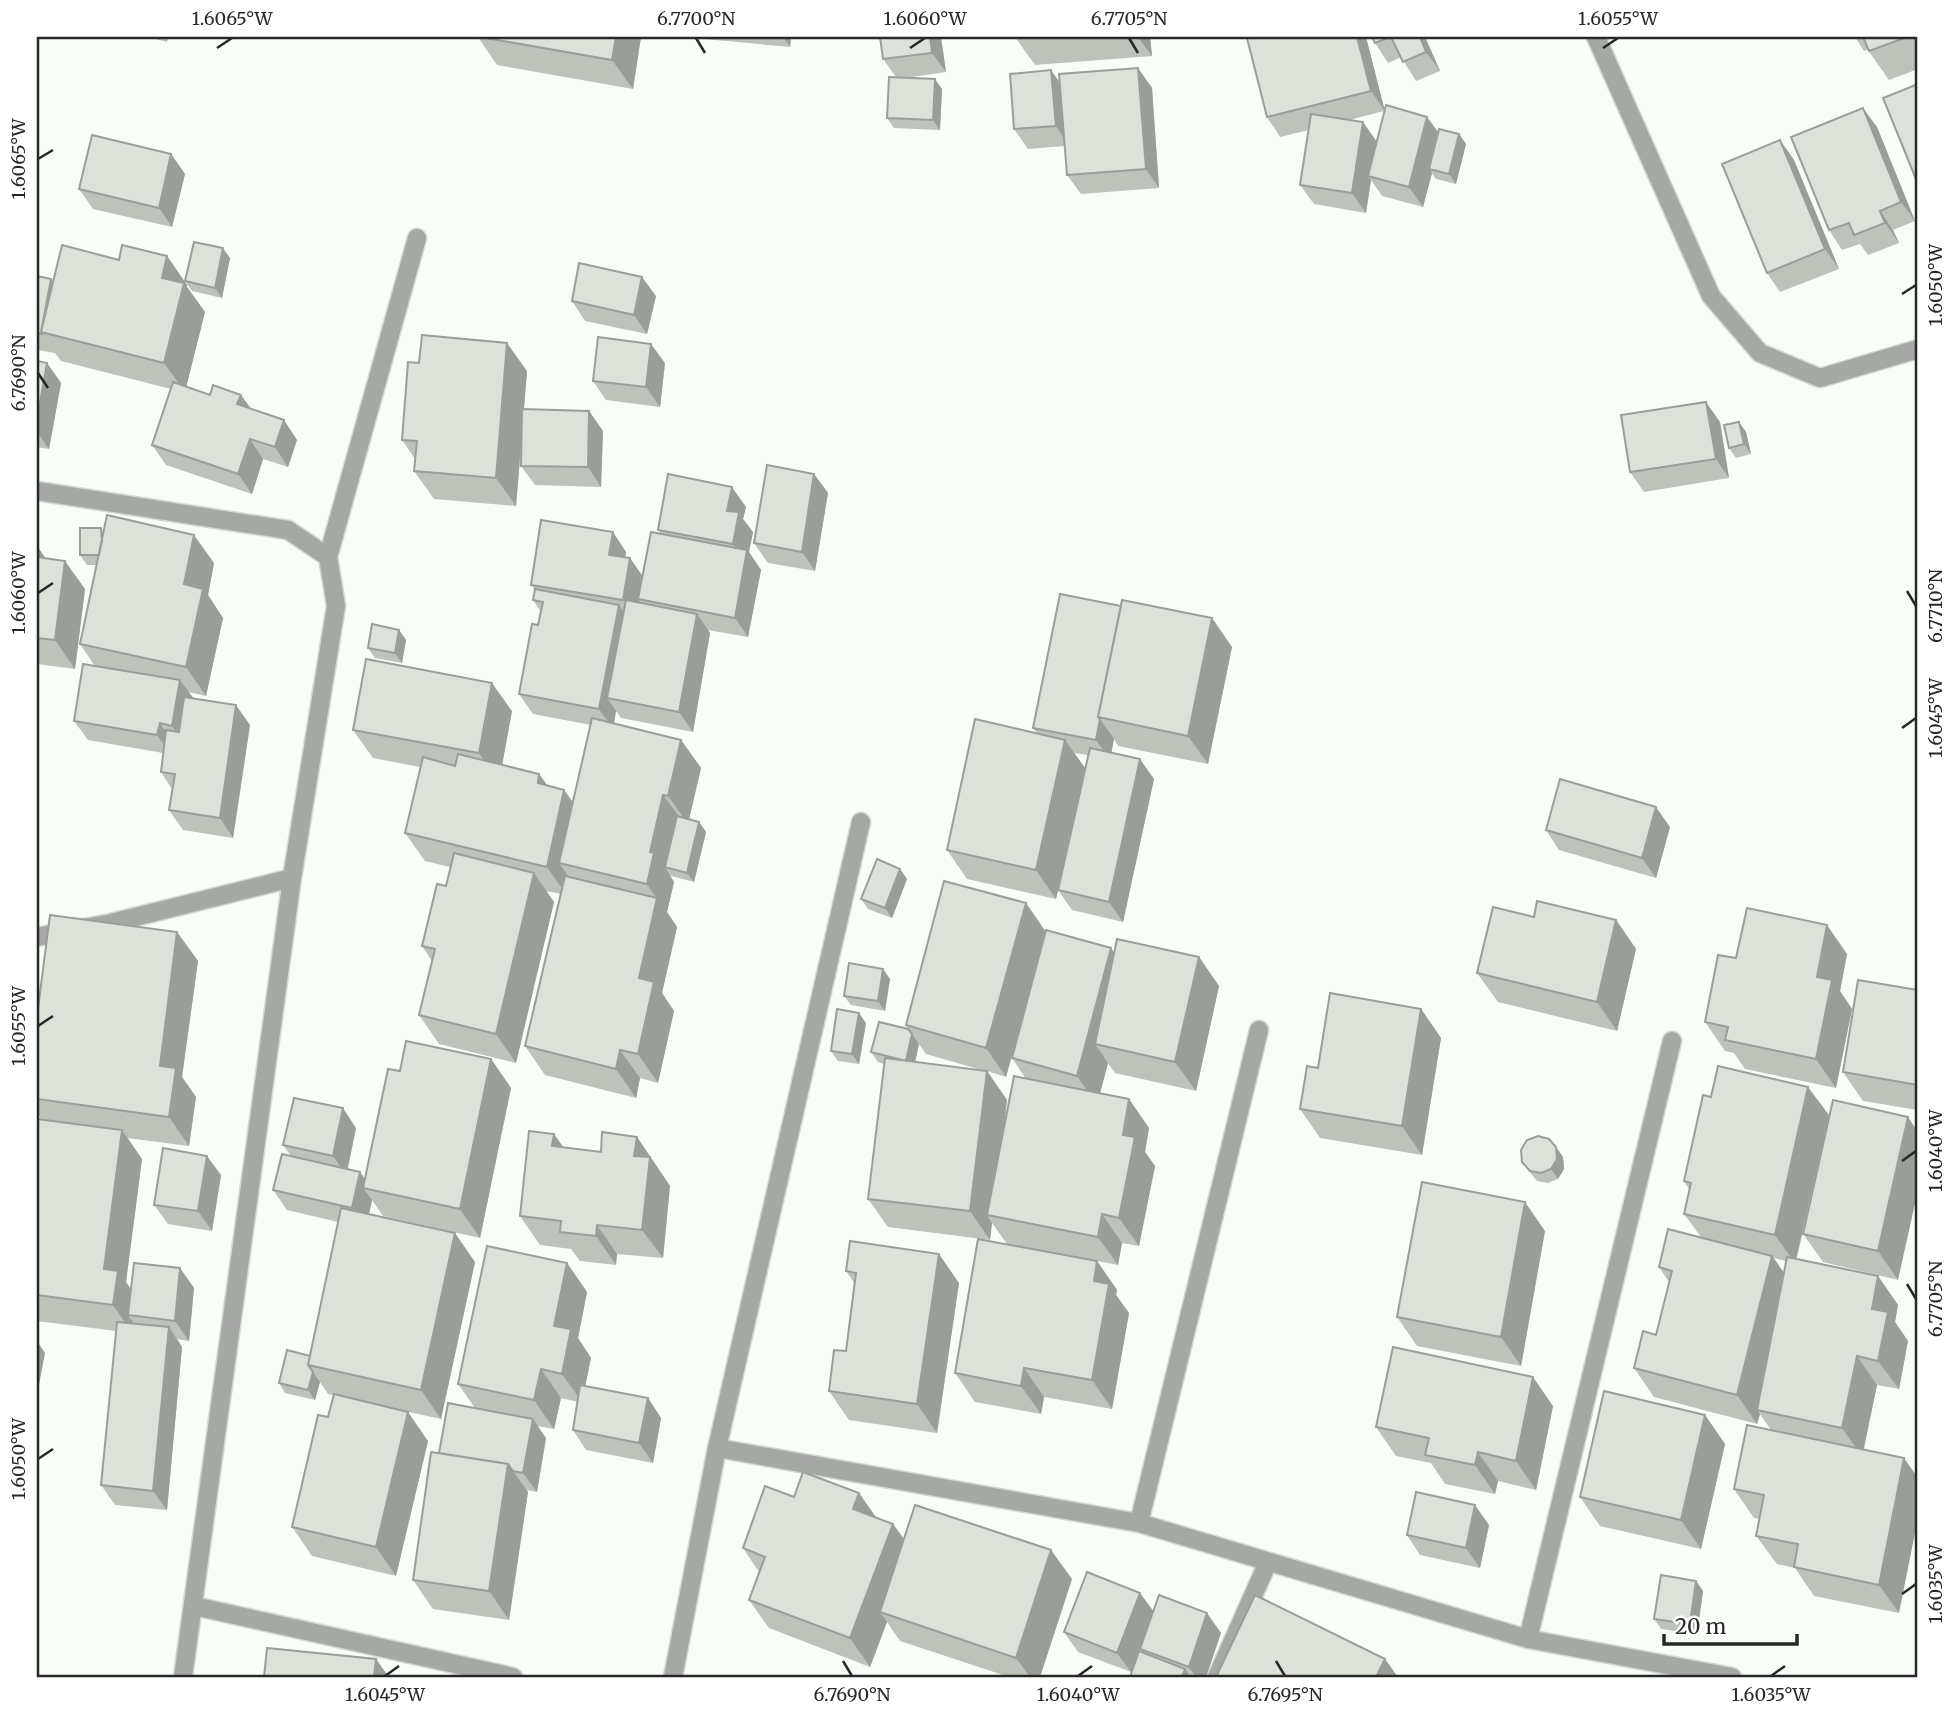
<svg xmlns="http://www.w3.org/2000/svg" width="1955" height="1714" font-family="Merriweather,serif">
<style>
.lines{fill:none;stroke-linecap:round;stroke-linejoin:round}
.street-casing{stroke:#d2d8d2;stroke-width:21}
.street{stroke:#a6a8a6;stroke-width:18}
.wall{fill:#bdc2bb;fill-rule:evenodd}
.shaded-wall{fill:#9a9e99}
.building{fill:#dce1da;stroke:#9a9e99;stroke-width:2}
.ticks{fill:none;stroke:#272927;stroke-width:2.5}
.neatline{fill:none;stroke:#272927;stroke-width:2.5}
.ticks-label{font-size:18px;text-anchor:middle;fill:#272927}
</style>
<rect width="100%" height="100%" fill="#f8fef7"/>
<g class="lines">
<!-- street casing -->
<g class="street-casing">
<path id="street" d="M1596,37L1711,296L1760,353L1820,378L1918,349
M37,491L288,530L328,557L336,606L292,878L183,1677
M328,557L417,238
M37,937L111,923L292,878
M717,1448L1139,1523L1528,1639L1732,1677
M1139,1523L1259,1030
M194,1606L513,1677
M1528,1639L1672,1041
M673,1677L717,1448L861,822
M1217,1677L1268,1562"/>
</g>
<!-- street -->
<use href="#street" class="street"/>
</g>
<!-- wall -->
<path class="wall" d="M148,37H169L167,42Z
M478,37H641L633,89L497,65Z
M693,37H791L790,47L694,38Z
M880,37H941L946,72L905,78L942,89L940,130L894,128L887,118L896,77L883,59Z
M1015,37H1150L1152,56L1035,65Z
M1252,37H1366L1384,110L1439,132L1459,134L1466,144L1456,184L1436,179L1432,173L1423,207L1382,196L1371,180L1366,213L1314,204L1300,185L1309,130L1280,137L1267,117ZM1384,111L1377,141L1349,120Z
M1372,37H1425L1440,71L1416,81L1401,57L1388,63L1375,43Z
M1855,37H1918V69L1889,80L1868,50L1864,51Z
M1138,68L1152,88L1159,188L1081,194L1067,175L1065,146L1028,149L1014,129L1060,83Z
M1877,127L1915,221L1893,230L1899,243L1868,255L1860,244L1842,250L1829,230Z
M1780,140L1794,160L1839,269L1780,292L1767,273Z
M171,154L185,174L172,227L93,209L79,189Z
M167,256L187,285V287L205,312L186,387L251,409L297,440L288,467L263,459L252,494L166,465L152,445L171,389L61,361L55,353L37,350V276L53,282L119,260Z
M230,258L222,298L192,291L185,281Z
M656,296L647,334L585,321L572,301Z
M37,361L47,363L61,383L49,449L37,447Z
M665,363L660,407L606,400L593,381Z
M527,371L524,409L589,411L603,431L601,487L535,485L521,466L522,436L516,506L434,499L414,471L415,459L402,440Z
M1720,422L1729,478L1644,492L1630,472Z
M1746,432L1751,454L1736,458L1729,448Z
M814,474L828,493L815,571L768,563L754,543Z
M746,507L743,519L753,532L749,552L761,570L748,637L708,630L710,633L693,732L621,718L616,711L614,723L681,740L701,768L689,819L699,822L706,832L694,882L671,876V877L674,882L667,912L677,927L662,993L674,1011L658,1083L640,1078L636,1098L545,1075L525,1046L561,894L546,891L554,902L516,1063L439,1044L419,1015L432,961L422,946L446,886L450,867L425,861L405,833L420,767L373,758L353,730L512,711L502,765L539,774L548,786L564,790L573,802L591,725L533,714L519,694L541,612L533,600L535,590L531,585L626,552L625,558L642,576L661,534L658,530Z
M104,531L214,563L208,595L223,618L206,696L188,692L193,698L250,725L233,838L183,830L169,810L172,789L161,772L163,753L88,740L74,721L95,666L80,644L96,565H87L80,555Z
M37,546L45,558L85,589L75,669L37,664Z
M399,630L406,640L402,663L375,658L368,648Z
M1232,647L1208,764L1118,746L1114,739L1111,753L1154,779L1123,922L1072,910L1058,890L1056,899L967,879L947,850L1037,733L1033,728ZM1074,753L1088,755L1085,768Z
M1670,827L1656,878L1559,850L1546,830Z
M900,869L907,879L892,918L868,909L861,899Z
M1534,917L1616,920L1636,949L1617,1031L1498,1002L1477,973Z
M1046,931L1114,953L1199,957L1219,986L1196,1091L1115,1073L1108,1063L1100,1093L1129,1099L1149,1128L1145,1152L1155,1166L1139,1246L1122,1243L1118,1265L1097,1261L1117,1290L1116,1295L1129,1313L1112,1409L1044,1397L1041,1414L975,1402L955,1373L1007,1244L992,1223L990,1240L888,1227L868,1199L884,1064L878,1062L871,1052L908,1029L906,1025ZM1030,991L1012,1058L1026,1079L1003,1131L1007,1100L987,1071L1006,1077ZM919,1044L926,1054L985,1071L915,1062Z
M177,932L198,961L182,1077L196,1097L189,1146L127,1138L142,1159L126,1282L131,1289L180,1268L194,1288L189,1341L177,1339L182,1347L167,1510L115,1505L101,1485L116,1331L37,1321V1119H41L37,1113V1016L38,1008H37V949L39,953V998Z
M1847,954L1840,991L1852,1009L1836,1088L1745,1069L1734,1053L1725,1051L1705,1022L1736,958Z
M883,969L890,979L885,1011L851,1005L844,996Z
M1918,990V1110L1863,1101L1843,1072Z
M1421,1009L1441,1038L1422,1155L1320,1138L1300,1109L1318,1068Z
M866,1023L859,1064L838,1061L831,1051Z
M491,1059L511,1088L480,1238L383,1216L372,1200L369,1214L475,1262L441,1419L382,1406L428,1441L396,1576L312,1556L292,1527L328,1417L333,1395L328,1394L320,1382L315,1400L285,1393L279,1383L310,1356L338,1222L287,1210L273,1190L291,1156L283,1145L356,1128L348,1169L360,1172L365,1179L400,1071Z
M1711,1097L1829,1115L1797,1258L1878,1276L1898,1305L1895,1322L1908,1341L1899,1389L1877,1385L1864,1449L1899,1613L1814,1596L1795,1568L1777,1564L1756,1536L1760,1519L1754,1518L1734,1489L1771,1430L1760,1414L1757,1424L1654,1397L1634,1368L1656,1335L1669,1282L1659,1267L1701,1237L1684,1214L1689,1189L1684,1181ZM1774,1258L1786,1261L1784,1273Z
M1833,1100L1898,1280L1823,1262L1803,1234Z
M637,1137L670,1186L663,1258L617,1254L616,1265L580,1261L571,1249L540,1245L520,1216L563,1147L601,1152Z
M1556,1147L1563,1157L1564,1169L1558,1179L1548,1183L1537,1181L1522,1162Z
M221,1175L212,1231L168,1224L154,1205Z
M1545,1231L1521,1366L1417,1346L1397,1317Z
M567,1263L587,1292L578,1338L591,1358L585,1386L648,1398L661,1418L653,1463L586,1450L573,1430L578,1402L561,1398L554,1429L537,1426L546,1438L537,1492L527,1490L528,1492L509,1620L433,1609L413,1580L439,1453L475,1408L458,1384Z
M846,1271L959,1283L937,1433L849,1420L829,1391L846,1351L855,1284Z
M1553,1406L1536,1490L1498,1481L1495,1494L1445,1484L1431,1463L1396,1456L1376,1427Z
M1705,1415L1725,1444L1701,1549L1600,1526L1580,1497Z
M859,1493L876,1517L893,1524L904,1539L1072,1579L1040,1677H1009L900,1641L887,1622L870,1667L769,1628L749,1600L759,1572L743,1548L794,1497Z
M1489,1525L1480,1568L1420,1555L1407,1535Z
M1696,1581L1703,1591L1697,1634L1661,1629L1654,1619Z
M1140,1593L1153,1612L1221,1633L1206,1677H1130L1142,1652L1140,1649L1141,1647L1131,1672L1078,1652L1064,1632Z"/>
<!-- shaded-wall -->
<path class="shaded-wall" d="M616,37H641L633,89L612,60Z
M783,37H791L790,47Z
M930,37H941L946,72L932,53Z
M1138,37H1150L1152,56Z
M1357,37H1366L1385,111L1371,91Z
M1420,37H1425L1440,71L1426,52Z
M1138,68L1152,88L1159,188L1146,169Z
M1051,70L1065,90L1069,146L1056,126Z
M935,79L942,89L940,130L933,120Z
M1863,108L1877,127L1915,221L1901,202Z
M1427,117L1441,136L1429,169L1432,173L1423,207L1409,187Z
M1363,122L1377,142L1368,176L1371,180L1366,213L1352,193Z
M1459,134L1466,144L1456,184L1449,174Z
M1780,140L1794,160L1839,269L1825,249Z
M171,154L185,174L172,227L159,208Z
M1880,211L1893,230L1899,243L1885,223Z
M223,248L230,258L222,298L215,288Z
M167,256L187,285V287L205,312L185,392L164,363L162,278Z
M642,277L656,296L647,334L634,315Z
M51,279L64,298L42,333Z
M507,343L527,371L516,506L496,478Z
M651,344L665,363L660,407L646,387Z
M47,363L61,383L49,449L37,432V420Z
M241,395L255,414L237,404Z
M1706,402L1720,422L1729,478L1716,459Z
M589,411L603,431L601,487L588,467Z
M284,420L297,440L288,467L275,447Z
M1739,422L1746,432L1751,454L1744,444Z
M250,439L263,459L252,494L238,474Z
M814,474L828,493L815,571L802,552Z
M732,487L746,507L743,519L753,532L749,552L761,570L748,637L735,618L745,561L733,544L727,511Z
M613,532L626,552L623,575L609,555Z
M194,535L214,563L208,595L223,618L206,696L186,667L184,584Z
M37,546L56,573L37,560Z
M630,558L644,578L638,599L640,602L637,620L623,600Z
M65,561L85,589L75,669L55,640Z
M619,605L632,625L607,698L616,711L613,729L599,709Z
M697,614L710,633L693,732L679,712Z
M1212,618L1232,647L1208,764L1188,736Z
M399,630L406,640L402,663L395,653Z
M180,680L194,699L186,745L172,726Z
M492,683L512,711L499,782L479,753Z
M236,705L250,725L233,838L220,818Z
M1100,719L1114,739L1110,760L1096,740Z
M160,723L173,743L171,755L157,735Z
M681,740L701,768L688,824L668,796Z
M1065,740L1085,768L1056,899L1036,870Z
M1140,759L1154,779L1123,922L1109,902Z
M539,774L559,802L538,783Z
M564,790L584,819L559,863L570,879L567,896L547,867Z
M663,795L684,823L665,867L674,882L667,912L677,927L662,993L674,1011L658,1083L638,1054L639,978L657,899L647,884L650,852Z
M1656,807L1670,827L1656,878L1642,858Z
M699,822L706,832L694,882L687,873Z
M900,869L907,879L892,918L885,908Z
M534,873L554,902L516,1063L496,1034Z
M1026,903L1046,932L1006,1077L986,1048Z
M1616,920L1636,949L1617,1031L1597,1002Z
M1827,925L1847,954L1840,991L1852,1009L1836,1088L1816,1059L1817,977Z
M177,932L198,961L182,1077L196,1097L189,1146L169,1117L160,1066Z
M1111,948L1131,977L1095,1044L1108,1063L1097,1105L1077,1076Z
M37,949L39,953V1008L37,1005Z
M1199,957L1219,986L1196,1091L1175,1062Z
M883,969L890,979L885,1011L878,1001Z
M1421,1009L1441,1038L1422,1155L1402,1126Z
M859,1013L866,1023L859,1064L852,1054Z
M912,1034L919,1044L913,1071L906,1061Z
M620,1050L640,1078L636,1098L616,1069Z
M491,1059L511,1088L480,1238L460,1209Z
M987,1071L1007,1100L993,1217L987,1215L992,1223L990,1240L970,1211Z
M1808,1087L1829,1115L1795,1263L1775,1235Z
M1129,1099L1149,1128L1145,1152L1155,1166L1139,1246L1119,1218L1123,1135Z
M343,1108L356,1128L346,1175L333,1156Z
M1908,1117L1918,1132V1190L1898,1280L1878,1251Z
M122,1130L142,1159L126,1282L138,1300L128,1315L135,1325L133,1334L113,1305L104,1269Z
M554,1134L574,1162L552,1146Z
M637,1137L670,1186L663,1258L642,1230L634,1156Z
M1556,1147L1563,1157L1564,1169L1558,1179L1551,1169Z
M207,1156L221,1175L212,1231L198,1211Z
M360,1172L372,1190L363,1188L372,1200L366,1228L352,1208Z
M1525,1202L1545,1231L1521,1366L1501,1337Z
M1102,1214L1122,1243L1118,1265L1098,1237Z
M597,1225L617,1254L616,1265L596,1236Z
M455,1233L475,1262L441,1419L421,1390Z
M939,1254L959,1283L937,1433L917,1404Z
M1772,1256L1792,1284L1757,1410L1760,1414L1757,1424L1737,1395Z
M1097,1261L1117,1290L1116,1295L1129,1313L1112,1409L1092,1380L1094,1281Z
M567,1263L587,1292L578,1338L591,1358L582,1402L562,1374L554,1326Z
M180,1268L194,1288L189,1341L175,1321Z
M1878,1276L1898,1305L1895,1322L1908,1341L1899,1389L1878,1361L1872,1309Z
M169,1327L182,1347L167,1510L153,1491Z
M37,1341L45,1353L37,1395Z
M1857,1356L1877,1385L1862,1456L1842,1428Z
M1024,1368L1044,1397L1041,1414L1021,1386Z
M541,1369L561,1398L554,1429L534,1400Z
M313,1372L320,1382L315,1400L308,1390Z
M1533,1377L1553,1406L1536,1490L1516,1461Z
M648,1398L661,1418L653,1463L639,1443Z
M408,1412L428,1441L396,1576L376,1547Z
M1705,1415L1725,1444L1701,1549L1681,1520Z
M533,1419L546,1438L537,1492L523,1473Z
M1478,1452L1498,1481L1495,1494L1475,1465Z
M1904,1458L1918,1478V1518L1899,1613L1879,1585Z
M508,1464L528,1492L509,1620L489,1591Z
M859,1493L879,1522L853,1509Z
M1475,1505L1489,1525L1480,1568L1466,1548Z
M893,1524L913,1552L880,1612L887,1622L870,1667L850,1638Z
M1051,1550L1072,1579L1040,1677H1030L1016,1658Z
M37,1572L39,1575L37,1593Z
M1696,1581L1703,1591L1697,1634L1690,1624Z
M1140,1593L1154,1612L1131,1672L1117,1653Z
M1207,1613L1221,1633L1206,1677H1196L1189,1667Z
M376,1659L389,1677H374Z
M1385,1659L1398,1677H1376Z
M1185,1669L1191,1677H1182Z"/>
<!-- building -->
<path class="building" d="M480,37H616L612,60Z
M880,37H930L932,53L883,59Z
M1252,37H1357L1371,91L1267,117L1247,38Z
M1372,37H1390L1375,43Z
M1391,37H1420L1426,52L1403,62Z
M1863,37H1907L1869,51Z
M1138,68L1146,169L1067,175L1059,74Z
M1051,70L1056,126L1014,129L1010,74Z
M889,77L935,79L933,120L887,118Z
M1918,84V184L1883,98Z
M1386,105L1427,117L1409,187L1368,176Z
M1863,108L1901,202L1880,211L1885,223L1854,235L1849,223L1829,230L1791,137Z
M1311,114L1363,122L1352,193L1300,185Z
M1439,129L1459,134L1449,174L1429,169Z
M92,135L171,154L159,208L79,189Z
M1780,140L1825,249L1767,273L1722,164Z
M194,242L223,248L215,288L185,281Z
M62,245L119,260L122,245L167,256L162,278L184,283L164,363L41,332Z
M579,263L642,277L634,315L572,301Z
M37,276L51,279L41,332L42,334L37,333Z
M422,335L507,343L496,478L414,471L417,441L402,440L408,362L419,363Z
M598,337L651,344L646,387L593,381Z
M37,361L47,363L37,420Z
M173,382L210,395L213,385L241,395L237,404L284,420L275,447L250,439L238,474L152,445Z
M1706,402L1716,459L1630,472L1621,415Z
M522,409L589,411L588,467L521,466Z
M1739,422L1744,444L1729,448L1724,425Z
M767,465L814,474L802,552L754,543Z
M668,474L732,487L727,511L739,512L733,544L658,530Z
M107,515L194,535L184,584L203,589L186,667L80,644Z
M541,520L613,532L609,555L630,558L623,600L531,585Z
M80,528H101L102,541L99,555H80Z
M651,532L747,550L735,618L638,599Z
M37,557L65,561L55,640L37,638Z
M535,589L619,605L599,709L519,694L532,624L538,625L543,602L533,600Z
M1060,594L1121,606L1098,717L1100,719L1096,740L1033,728Z
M626,600L697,614L679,712L607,698Z
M1122,600L1212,618L1188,736L1098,717Z
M372,624L399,630L395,653L368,648Z
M366,659L492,683L479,753L353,730Z
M83,664L180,680L172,726L160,723L157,735L74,721Z
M184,697L236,705L220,818L169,810L175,774L161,772L166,730L179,732Z
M592,718L681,740L668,796L663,795L650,852L654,853L647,884L559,863Z
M975,719L1065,740L1036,870L947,850Z
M1090,748L1140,759L1109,902L1058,890Z
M458,754L539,774L538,783L564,790L547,867L405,833L423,757L455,766Z
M1560,779L1656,807L1642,858L1546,830Z
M677,816L699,822L687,873L665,867Z
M454,853L534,873L496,1034L419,1015L435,949L422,946L437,884L446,886Z
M877,859L900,869L885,908L861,899Z
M565,876L657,898L639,978L654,982L638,1054L620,1050L616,1069L525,1046Z
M944,881L1026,903L986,1048L906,1025Z
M1537,901L1616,920L1597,1002L1477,973L1493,907L1534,917Z
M1747,908L1827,925L1817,977L1832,980L1816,1059L1725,1040L1728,1027L1705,1022L1718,955L1736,958Z
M50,915L177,932L160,1066L176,1068L169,1117L37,1099V1016Z
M1046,930L1111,948L1077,1076L1012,1058Z
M1117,939L1199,957L1175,1062L1095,1044Z
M849,963L883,969L878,1001L844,996Z
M1858,980L1918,990V1085L1843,1072Z
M1330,993L1421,1009L1402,1126L1300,1109L1307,1066L1318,1068Z
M837,1009L859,1013L852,1054L831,1051Z
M879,1022L908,1029L912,1034L906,1061L871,1052Z
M406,1041L491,1059L460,1209L363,1188L388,1069L400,1071Z
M885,1058L987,1071L970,1211L868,1199Z
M1718,1066L1808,1087L1775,1235L1684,1214L1691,1183L1684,1181L1703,1095L1711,1097Z
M1014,1076L1129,1099L1123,1135L1135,1137L1119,1218L1102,1214L1098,1237L987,1215Z
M294,1098L343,1108L333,1156L283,1145Z
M1833,1100L1908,1117L1878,1251L1803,1234Z
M37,1119L122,1130L104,1269L118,1271L113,1305L37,1295Z
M529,1131L554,1134L552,1146L601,1152L602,1132L637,1137L634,1156L650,1157L642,1230L597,1225L596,1236L560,1232L561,1221L520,1216Z
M1538,1136L1549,1139L1556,1147L1557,1159L1551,1169L1541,1173L1530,1171L1522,1162L1521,1150L1527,1140Z
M163,1148L207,1156L198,1211L154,1205Z
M282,1154L360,1172L352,1208L273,1190Z
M1422,1182L1525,1202L1501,1337L1397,1317Z
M341,1208L455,1233L421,1390L308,1365Z
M1668,1229L1772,1256L1737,1395L1634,1368L1643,1331L1656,1335L1672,1271L1659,1267Z
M978,1239L1097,1261L1094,1281L1109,1284L1092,1380L1024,1368L1021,1386L955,1373Z
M850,1241L939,1254L917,1404L829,1391L834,1350L846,1351L856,1273L846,1271Z
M487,1246L567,1263L554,1326L571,1329L562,1374L541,1369L534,1400L458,1384Z
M1787,1257L1878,1276L1872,1309L1888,1312L1878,1361L1857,1356L1842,1428L1757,1410Z
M134,1263L180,1268L175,1321L128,1315Z
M117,1322L169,1327L153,1491L101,1485Z
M1393,1347L1533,1377L1516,1461L1478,1452L1475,1465L1425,1455L1429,1438L1376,1427Z
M287,1350L310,1356L308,1365L313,1372L308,1390L279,1383Z
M580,1385L648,1398L639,1443L573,1430Z
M1604,1391L1705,1415L1681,1520L1580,1497Z
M334,1394L408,1412L376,1547L292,1527L318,1415L328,1417Z
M448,1403L533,1419L523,1473L513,1471L508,1464L439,1453Z
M1747,1425L1904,1458L1879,1585L1794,1567L1798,1544L1756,1536L1764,1495L1734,1489Z
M431,1452L508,1464L489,1591L413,1580Z
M803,1472L859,1493L853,1509L893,1524L850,1638L749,1600L765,1557L743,1548L765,1486L794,1497Z
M1416,1492L1475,1505L1466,1548L1407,1535Z
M915,1505L1051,1550L1016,1658L880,1612Z
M1087,1572L1140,1593L1117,1653L1064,1632Z
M1661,1575L1696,1581L1690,1624L1654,1619Z
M1159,1595L1207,1613L1189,1667L1140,1649Z
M1255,1595L1385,1659L1376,1677H1216Z
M267,1648L376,1659L374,1677H264Z
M1139,1651L1185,1669L1182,1677H1130Z"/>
<!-- ticks -->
<path class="ticks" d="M696,38L705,53M1129,38L1138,53M217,48L232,38M910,48L925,38M1603,48L1618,38M38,159L53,150M1902,294L1916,285M38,373L48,388M1907,591L1916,606M38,593L53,583M1902,728L1916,718M38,1026L53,1016M1902,1161L1916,1151M1907,1284L1916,1299M38,1459L53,1449M1902,1594L1916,1584M843,1661L852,1676M1276,1661L1285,1676M385,1676L399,1666M1078,1676L1092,1666M1771,1676L1785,1666"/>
<!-- border -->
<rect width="1955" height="1714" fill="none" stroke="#ffffff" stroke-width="77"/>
<!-- scale -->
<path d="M1664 1634v10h133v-10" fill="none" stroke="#272927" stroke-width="3.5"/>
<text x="1675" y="1634" font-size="21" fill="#272927" stroke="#ffffff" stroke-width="5" paint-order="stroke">20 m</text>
<rect x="38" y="38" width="1878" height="1638" class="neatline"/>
<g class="ticks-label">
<text x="232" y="25">1.6065°W</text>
<text x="696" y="25">6.7700°N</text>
<text x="925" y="25">1.6060°W</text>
<text x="1129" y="25">6.7705°N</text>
<text x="1618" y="25">1.6055°W</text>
<text transform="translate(19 159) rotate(-90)" y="6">1.6065°W</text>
<text transform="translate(1936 285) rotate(-90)" y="6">1.6050°W</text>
<text transform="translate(19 373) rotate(-90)" y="6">6.7690°N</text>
<text transform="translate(19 593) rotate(-90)" y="6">1.6060°W</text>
<text transform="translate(1936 606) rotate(-90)" y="6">6.7710°N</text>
<text transform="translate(1936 718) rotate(-90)" y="6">1.6045°W</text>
<text transform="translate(19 1026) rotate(-90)" y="6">1.6055°W</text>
<text transform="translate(1936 1151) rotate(-90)" y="6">1.6040°W</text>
<text transform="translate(1936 1299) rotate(-90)" y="6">6.7705°N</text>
<text transform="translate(19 1459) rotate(-90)" y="6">1.6050°W</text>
<text transform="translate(1936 1584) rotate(-90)" y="6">1.6035°W</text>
<text x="385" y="1701">1.6045°W</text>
<text x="852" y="1701">6.7690°N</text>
<text x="1078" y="1701">1.6040°W</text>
<text x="1285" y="1701">6.7695°N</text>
<text x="1771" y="1701">1.6035°W</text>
</g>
</svg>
